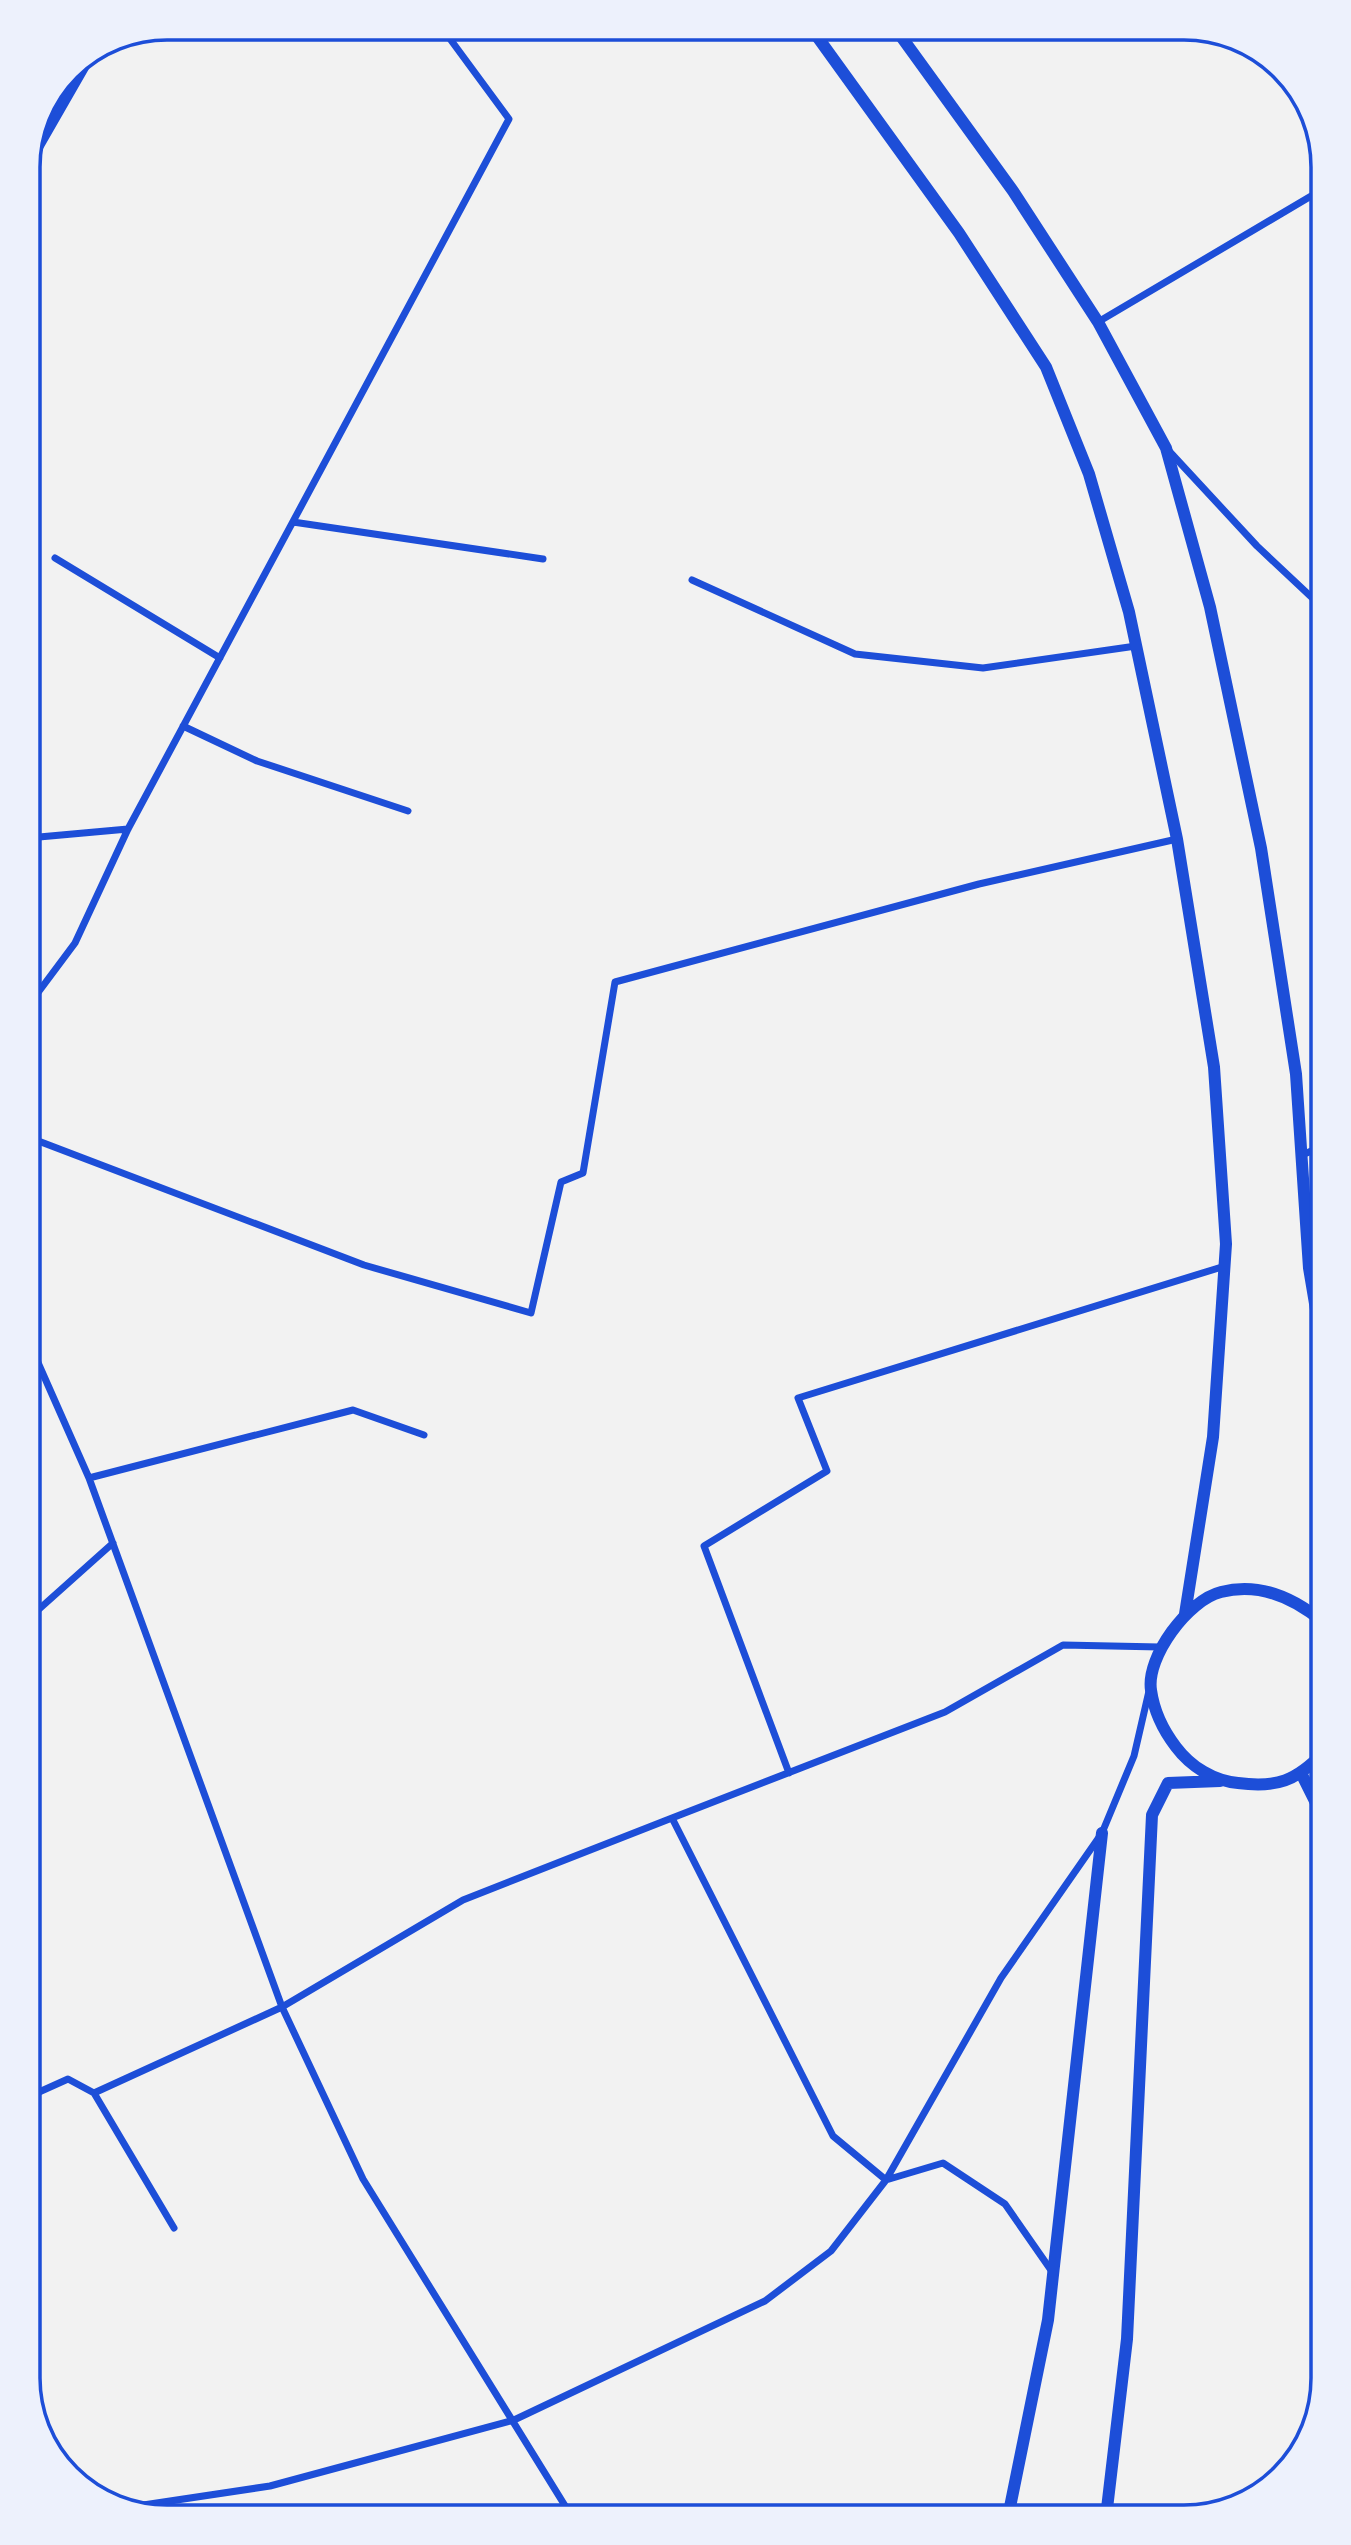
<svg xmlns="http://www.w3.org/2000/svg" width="1351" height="2545" font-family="'Zilla Slab',serif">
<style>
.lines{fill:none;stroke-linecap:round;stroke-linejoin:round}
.minor{stroke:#1d4ed8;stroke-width:7}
.tertiary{stroke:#1d4ed8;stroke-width:12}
.rim{fill:none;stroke:#1d4ed8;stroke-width:3.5}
</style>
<rect width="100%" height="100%" fill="#f2f2f2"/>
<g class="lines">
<!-- minor -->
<path class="minor" d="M1098,322L1323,189
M1169,451L1257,546L1323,608
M293,522L543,559
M55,558L220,658
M692,580L855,654L983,668L1136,646
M183,726L257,761L408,811
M28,838L128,829
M28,1006L75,943L128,829L509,119L442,28
M28,1141L41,1142L364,1265L531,1313L561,1182L583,1173L615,982L979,884L1177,839
M1302,1155L1323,1146
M28,1340L89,1478L282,2007L363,2179L572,2517
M89,1478L353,1410L424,1435
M28,1619L113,1543
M789,1773L704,1546L827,1471L798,1398L1225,1266
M672,1818L945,1712L1063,1645L1160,1647
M94,2093L174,2228
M28,2097L68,2079L94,2093L282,2007L463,1900L672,1818L833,2136L886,2180L943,2163L1005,2204L1053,2273
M130,2507L270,2486L514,2420L765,2301L831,2251L886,2180L1001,1978L1102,1833L1134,1756L1149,1691"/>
<!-- tertiary -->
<path class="tertiary" d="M811,28L959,233L1046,367L1089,474L1129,612L1177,839L1214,1067L1226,1244L1213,1437L1185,1614
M895,28L1013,191L1098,322L1166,448L1210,607L1261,848L1296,1074L1309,1268L1323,1351
M28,163L90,55
M1323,1753C1296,1781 1277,1788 1238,1783C1214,1781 1191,1767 1176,1747C1163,1730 1154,1712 1151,1690C1146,1657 1188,1600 1221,1592C1259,1582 1294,1598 1323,1622
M1302,1775L1323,1817
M1008,2517L1048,2320L1102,1833
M1106,2517L1127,2339L1152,1815L1168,1783L1220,1781"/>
</g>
<!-- crop -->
<path d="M0 0H1351V2545H0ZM167 40H1184A127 127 0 0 1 1311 167V2378A127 127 0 0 1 1184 2505H167A127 127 0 0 1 40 2378V167A127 127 0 0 1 167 40Z" fill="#edf1fc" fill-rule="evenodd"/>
<path class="rim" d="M167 40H1184A127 127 0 0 1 1311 167V2378A127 127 0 0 1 1184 2505H167A127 127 0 0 1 40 2378V167A127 127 0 0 1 167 40Z"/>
</svg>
